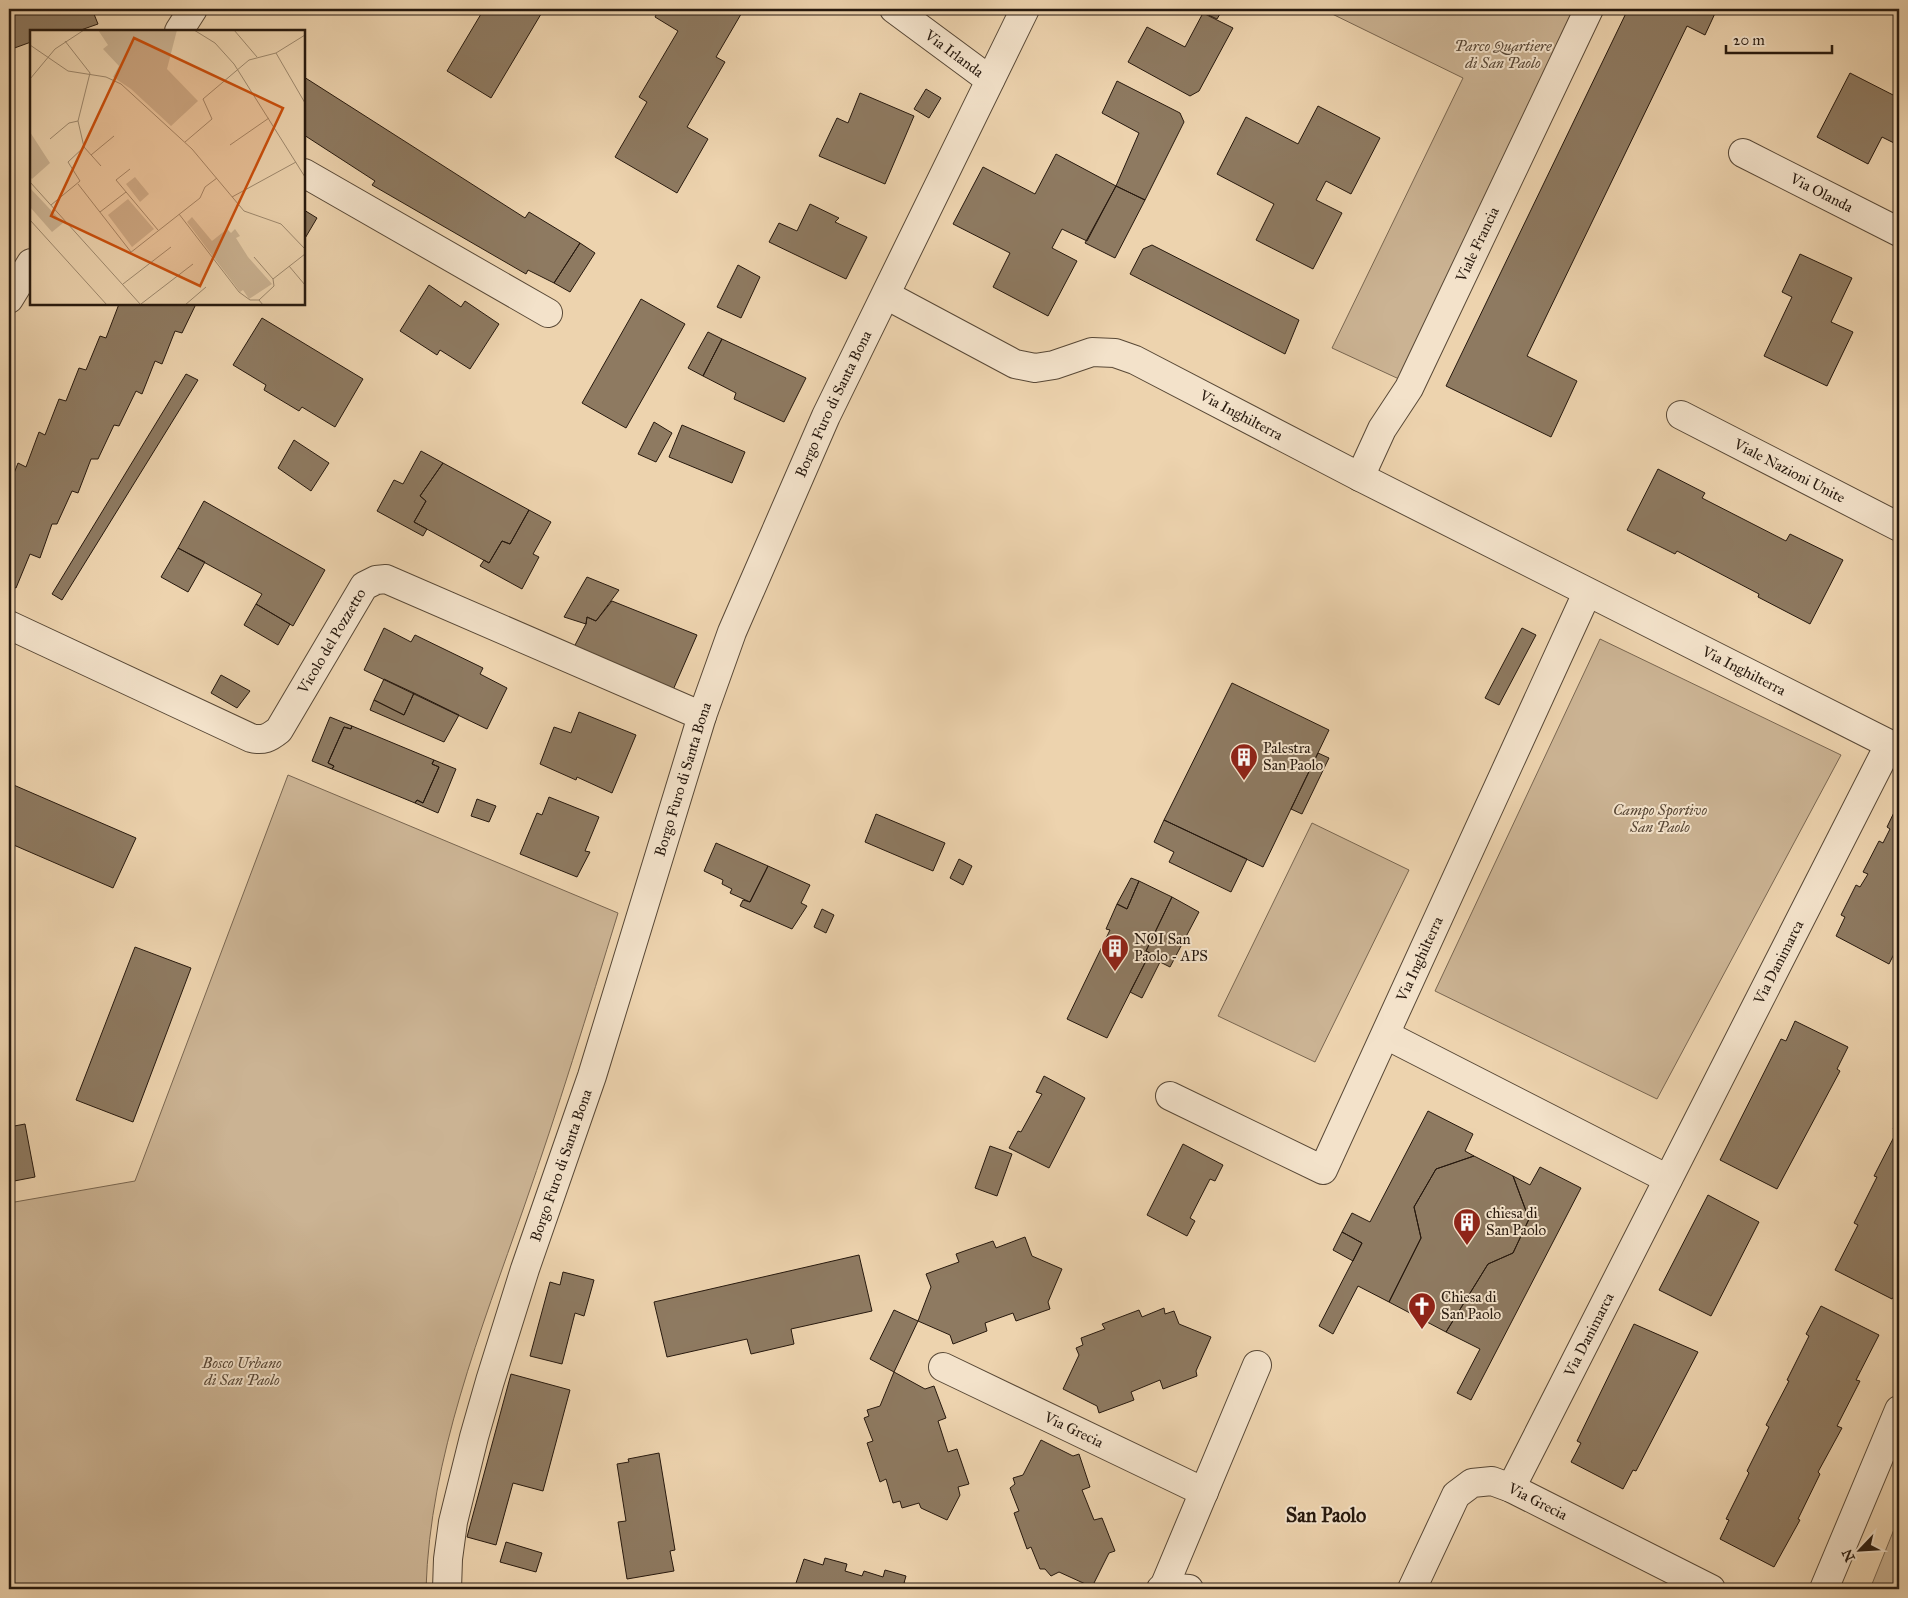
<svg xmlns="http://www.w3.org/2000/svg" width="1908" height="1598" font-family="'IM FELL Great Primer',serif">
<style>
.green{fill:#cbb393;stroke:#796650}
.building{fill:#8e7a61;stroke:#27190e}
.lines{fill:none;stroke-linecap:round;stroke-linejoin:round}
.minor-casing{stroke:#584836;stroke-width:30}
.minor{stroke:#f3e2ca;stroke-width:28}
.labels{text-anchor:middle;stroke-width:4;stroke-linejoin:round;paint-order:stroke}
.park-label{font-size:15px;font-style:italic;fill:#584736;stroke:#f3e2ca}
.street-label{font-size:15px;fill:#27190e;stroke:#f3e2ca}
.poi-label{font-size:15px;fill:#27190e;stroke:#f3e2ca;text-anchor:start}
.district-label{font-size:20px;font-weight:bold;fill:#27190e;stroke:#f3e2ca}
.inset-road{fill:none;stroke:#9e896e;stroke-width:1}
.view{fill:#cb4f0c;fill-opacity:0.15;stroke:#cb4f0c;stroke-width:2.5}
.inset-edge{fill:none;stroke:#27190e;stroke-width:2.5}
</style>
<rect width="100%" height="100%" fill="#edd3ae"/>
<filter id="stains"><feTurbulence type="fractalNoise" baseFrequency=".004" numOctaves="4"/><feColorMatrix values="0 0 0 0 .2 0 0 0 0 .09 0 0 0 0 .02 0 0 0 .5 -.17"/></filter>
<radialGradient id="worn" r=".72"><stop offset=".6" stop-color="#630" stop-opacity="0"/><stop offset="1" stop-color="#630" stop-opacity=".3"/></radialGradient>
<!-- green -->
<path class="green" d="M1322,9H1575L1399,379L1332,348L1463,78Z
M1600,639L1841,755L1657,1099L1435,991Z
M288,775L618,913C588,1011 558,1110 524,1207C481,1331 430,1457 426,1589H9V1203L135,1181Z
M1312,823L1409,870L1315,1062L1218,1016Z
M1899,1517V1589H1870Z"/>
<!-- building -->
<path class="building" d="M9,9H92L98,24L78,31H31V42L9,50Z
M484,9H544L491,98L447,71Z
M659,9H744L716,57L725,62L687,127L708,139L677,193L615,157L647,102L639,97L678,31L655,17Z
M1196,9H1223L1217,19Z
M1628,9H1717L1705,35L1687,26L1527,356L1577,381L1551,437L1446,386Z
M1203,13L1233,28L1199,91L1190,96L1128,62L1147,27L1185,47Z
M1850,73L1899,98V150L1897,149L1898,145L1882,137L1868,164L1817,137Z
M304,77L525,218L529,212L580,243L554,283L528,270L526,274L372,185L375,181L304,135Z
M1117,81L1180,113L1184,122L1145,200L1116,186L1139,133L1102,113Z
M926,89L941,98L929,118L914,109Z
M860,93L914,116L885,184L819,156L837,118L848,123Z
M1318,106L1380,138L1351,194L1326,181L1316,200L1342,213L1313,269L1256,240L1274,204L1217,174L1246,117L1298,144Z
M1056,154L1116,186L1087,241L1062,229L1052,248L1077,261L1048,316L993,287L1010,253L953,224L983,167L1035,194Z
M1116,186L1145,200L1115,258L1085,243Z
M810,204L839,218L835,222L867,237L846,279L769,242L779,223L797,231Z
M304,210L317,218L304,240Z
M580,243L595,253L570,292L554,283Z
M1152,245L1299,320L1285,354L1130,274L1143,249Z
M1800,254L1852,278L1831,322L1853,332L1827,386L1764,356L1792,297L1782,292Z
M738,265L760,277L741,318L717,307Z
M429,285L461,307L465,301L499,324L470,369L440,350L437,355L400,331Z
M641,299L685,324L626,428L582,403Z
M119,304L128,305L129,304H196L182,333L175,331L162,364L155,361L142,394L136,391L119,426L114,425L98,459H91L78,493L72,491L57,524H52L40,558L30,554L16,588L9,585V486L18,463L26,467L39,432L45,435L59,399L66,401L79,368L86,370L100,336L106,338Z
M262,318L363,379L335,427L302,407L299,411L264,390L266,385L233,365Z
M708,332L722,339L703,376L688,368Z
M722,339L806,378L784,422L734,399L736,393L703,376Z
M186,374L198,380L62,600L52,594Z
M654,422L672,433L656,462L638,454Z
M682,425L745,452L732,483L669,457Z
M294,440L329,463L311,491L278,468Z
M421,451L443,463L420,496L426,501L414,522L427,529L423,536L377,511L394,480L403,484Z
M443,463L529,510L510,544L502,541L489,563L414,522L426,501L420,496Z
M1658,469L1705,493L1702,498L1786,541L1790,534L1843,560L1810,624L1758,597L1759,594L1677,551L1675,554L1627,530Z
M204,501L325,570L293,626L256,604L262,594L178,548Z
M529,510L551,522L533,554L539,557L522,589L480,566L484,560L489,563L502,541L510,544Z
M178,548L205,562L188,592L161,577Z
M587,577L619,590L596,621L587,617L586,624L564,617Z
M612,601L697,635L673,690L574,647L586,624L587,617L596,621Z
M256,604L290,624L278,645L244,625Z
M384,628L411,642L415,635L483,668L480,674L507,688L487,729L364,670Z
M1522,628L1536,635L1499,705L1485,698Z
M221,675L250,691L237,708L211,693Z
M384,679L414,693L404,715L374,700Z
M1232,683L1329,730L1263,867L1164,820Z
M414,693L459,715L444,742L370,710L374,700L404,715Z
M579,712L636,735L612,793L577,777L576,780L540,764L554,727L571,733Z
M330,717L352,726L351,729L344,727L328,763L334,766L332,769L312,761Z
M352,726L434,760L432,764L439,767L423,803L417,800L415,803L332,769L334,766L328,763L344,727L351,729Z
M1318,753L1329,758L1302,814L1291,809Z
M434,760L456,769L438,813L415,803L417,800L423,803L439,767L432,764Z
M9,783L136,838L113,888L9,843Z
M549,797L599,817L585,851L590,852L577,877L520,854L537,813L542,815Z
M477,799L496,806L489,822L471,816Z
M1899,802V944L1889,964L1836,936L1845,917L1841,915L1856,885L1860,887L1868,874L1863,872L1879,841L1883,843L1890,829L1887,827Z
M876,814L945,843L933,871L865,842Z
M1164,820L1247,859L1231,892L1169,862L1174,852L1154,842Z
M716,843L768,866L750,902L730,893L732,889L722,884L723,880L704,871Z
M959,859L972,866L963,885L950,878Z
M768,866L810,885L801,903L807,906L792,929L740,906L743,900L750,902Z
M1131,878L1139,881L1127,909L1117,904Z
M1139,881L1172,897L1146,951L1150,953L1107,1038L1067,1019L1110,930L1106,929L1117,904L1127,909Z
M1172,897L1199,912L1170,967L1160,962L1142,998L1130,992L1150,953L1146,951Z
M822,909L834,915L826,933L814,927Z
M135,947L191,968L133,1122L76,1100Z
M1795,1021L1848,1047L1837,1069L1840,1071L1777,1189L1720,1160L1781,1039L1786,1041Z
M1044,1076L1085,1098L1049,1168L1009,1148L1018,1131L1021,1132L1042,1094L1036,1092Z
M1428,1111L1473,1134L1465,1151L1474,1156L1436,1169L1414,1207L1421,1238L1389,1302L1358,1286L1333,1334L1319,1326L1362,1243L1342,1232L1352,1213L1370,1222Z
M1899,1119V1289L1892,1299L1835,1270L1858,1225L1854,1223L1877,1177L1874,1176L1897,1131L1893,1129Z
M25,1124L35,1177L9,1182V1127Z
M1183,1144L1223,1165L1215,1181L1210,1179L1190,1218L1195,1221L1187,1236L1147,1215Z
M990,1146L1012,1154L997,1196L975,1188Z
M1474,1156L1513,1176L1529,1219L1513,1253L1488,1264L1446,1332L1389,1302L1421,1238L1414,1207L1436,1169Z
M1540,1167L1581,1188L1471,1400L1457,1393L1480,1349L1446,1332L1488,1264L1513,1253L1529,1219L1513,1176L1530,1185Z
M1708,1195L1759,1222L1711,1316L1659,1290Z
M1342,1232L1362,1243L1353,1261L1333,1250Z
M1025,1237L1032,1256L1062,1269L1048,1302L1050,1309L1016,1321L1013,1313L985,1323L987,1331L953,1344L950,1335L918,1321L931,1287L926,1274L959,1262L956,1254L993,1241L996,1248Z
M859,1255L872,1311L791,1329L794,1344L751,1354L747,1339L667,1357L654,1302Z
M563,1272L594,1280L584,1316L575,1313L562,1364L530,1356L550,1282L560,1285Z
M1821,1306L1879,1335L1856,1380L1860,1381L1837,1426L1842,1428L1818,1472L1820,1474L1798,1519L1800,1520L1774,1567L1720,1539L1729,1520L1726,1519L1749,1473L1747,1471L1769,1427L1766,1425L1789,1381L1787,1380L1809,1336L1806,1334Z
M1164,1308L1165,1314L1174,1311L1179,1324L1211,1337L1196,1371L1197,1376L1163,1389L1160,1380L1131,1392L1134,1400L1099,1413L1097,1406L1063,1389L1079,1355L1076,1348L1083,1345L1081,1338L1105,1329L1102,1324L1139,1310L1142,1317Z
M894,1310L918,1321L894,1372L870,1359Z
M1634,1324L1698,1352L1636,1471L1633,1470L1623,1489L1571,1462L1581,1443L1577,1441Z
M894,1372L925,1389L934,1386L946,1418L938,1421L948,1452L957,1449L969,1484L958,1487L960,1495L947,1520L921,1508L919,1503L902,1508L900,1501L893,1503L886,1479L880,1482L867,1443L873,1441L864,1418L869,1416L867,1410L880,1406Z
M511,1374L570,1390L543,1491L513,1483L496,1545L467,1537Z
M1041,1440L1073,1456L1079,1454L1090,1487L1082,1490L1094,1520L1102,1518L1115,1551L1109,1553L1092,1587L1059,1572L1051,1576L1045,1569H1040L1031,1547L1027,1549L1014,1513L1019,1511L1010,1488L1015,1484L1013,1478L1023,1475Z
M659,1453L675,1550L670,1551L674,1571L627,1579L618,1522L626,1521L617,1464L629,1462L628,1459Z
M506,1542L542,1553L536,1572L500,1562Z
M825,1558L847,1564L845,1571L862,1576L864,1571L883,1577L885,1570L906,1576L904,1583L924,1589H794L804,1559L823,1565Z"/>
<g class="lines">
<!-- minor casing -->
<g class="minor-casing">
<g id="minor">
<path id="s1" d="M894,9L990,80"/>
<path d="M179,31L193,9"/>
<path id="s2" d="M1743,153L1899,232"/>
<path d="M304,173L548,313"/>
<path id="s3" d="M886,295L1015,364L1035,368L1054,365L1092,352L1115,353L1135,360L1360,477L1899,749"/>
<path d="M9,299L31,263"/>
<path id="s4" d="M1681,415L1899,527"/>
<path id="s5" d="M1360,477L1382,429L1409,388L1589,9"/>
<path id="s6" d="M9,625L251,738C263,741 269,738 279,730L364,586L376,580L386,579L702,716"/>
<path d="M1386,1035L1668,1179"/>
<path id="s7" d="M1170,1096L1323,1170L1587,593"/>
<path id="s8" d="M943,1367L1204,1492"/>
<path id="s9" d="M1511,1488L1889,745"/>
<path d="M1164,1587L1257,1365"/>
<path id="s10" d="M447,1589L448,1559L453,1522L474,1437L490,1381L525,1269L592,1076L702,716L732,632L826,416L1025,9"/>
<path d="M1161,1589L1164,1587L1189,1589"/>
<path id="s11" d="M1412,1589L1456,1495L1472,1483L1492,1481L1511,1488L1711,1589"/>
<path d="M1824,1589L1899,1410"/>
</g>
</g>
<!-- minor -->
<use href="#minor" class="minor"/>
</g>
<!-- icons -->
<defs>
<g id="building-pin" transform="scale(1.4375)"><path d="M0 17L-7.5 6A9.5 9.5 0 1 1 7.5 6Z" fill="#8f2418" stroke="#f3e2ca"/><path d="M-4-6H4V6H1V3H-1V6H-4ZM-2.5-4.3h1.7v1.8h-1.7ZM.8-4.3h1.7v1.8H.8ZM-2.5-1h1.7V.8h-1.7ZM.8-1h1.7V.8H.8Z" fill="#fff"/></g>
<g id="church-pin" transform="scale(1.4375)"><path d="M0 17L-7.5 6A9.5 9.5 0 1 1 7.5 6Z" fill="#8f2418" stroke="#f3e2ca"/><path d="M-1.2-6h2.4v3.5h3.3v2.4h-3.3V6h-2.4V-.1h-3.3v-2.4h3.3Z" fill="#fff"/></g>
</defs>
<g fill-rule="evenodd">
<use href="#building-pin" x="1244" y="757"/>
<use href="#building-pin" x="1115" y="948"/>
<use href="#building-pin" x="1467" y="1222"/>
<use href="#church-pin" x="1422" y="1306"/>
</g>
<g class="labels">
<!-- park labels -->
<g class="park-label">
<text x="1503" y="51">Parco Quartiere<tspan x="1503" dy="17">di San Paolo</tspan></text>
<text x="1660" y="815">Campo Sportivo<tspan x="1660" dy="17">San Paolo</tspan></text>
<text x="242" y="1368">Bosco Urbano<tspan x="242" dy="17">di San Paolo</tspan></text>
</g>
<!-- street labels -->
<g class="street-label">
<text dy="5" stroke="none"><textPath href="#s1" startOffset="75">Via Irlanda</textPath></text>
<text dy="5" stroke="none"><textPath href="#s2" startOffset="88">Via Olanda</textPath></text>
<text dy="5" stroke="none"><textPath href="#s5" startOffset="261">Viale Francia</textPath></text>
<text dy="5" stroke="none"><textPath href="#s10" startOffset="1250">Borgo Furo di Santa Bona</textPath></text>
<text dy="5" stroke="none"><textPath href="#s3" startOffset="390">Via Inghilterra</textPath></text>
<text dy="5" stroke="none"><textPath href="#s4" startOffset="122">Viale Nazioni Unite</textPath></text>
<text dy="5" stroke="none"><textPath href="#s6" startOffset="401">Vicolo del Pozzetto</textPath></text>
<text dy="5" stroke="none"><textPath href="#s3" startOffset="954">Via Inghilterra</textPath></text>
<text dy="5" stroke="none"><textPath href="#s10" startOffset="845">Borgo Furo di Santa Bona</textPath></text>
<text dy="5" stroke="none"><textPath href="#s7" startOffset="402">Via Inghilterra</textPath></text>
<text dy="5" stroke="none"><textPath href="#s9" startOffset="590">Via Danimarca</textPath></text>
<text dy="5" stroke="none"><textPath href="#s10" startOffset="440">Borgo Furo di Santa Bona</textPath></text>
<text dy="5" stroke="none"><textPath href="#s9" startOffset="172">Via Danimarca</textPath></text>
<text dy="5" stroke="none"><textPath href="#s8" startOffset="145">Via Grecia</textPath></text>
<text dy="5" stroke="none"><textPath href="#s11" startOffset="194">Via Grecia</textPath></text>
</g>
<!-- poi labels -->
<g class="poi-label">
<text x="1263" y="753">Palestra<tspan x="1263" dy="17">San Paolo</tspan></text>
<text x="1134" y="944">NOI San<tspan x="1134" dy="17">Paolo - APS</tspan></text>
<text x="1486" y="1218">chiesa di<tspan x="1486" dy="17">San Paolo</tspan></text>
<text x="1441" y="1302">Chiesa di<tspan x="1441" dy="17">San Paolo</tspan></text>
</g>
<!-- district labels -->
<g class="district-label">
<text x="1326" y="1522">San Paolo</text>
</g>
</g>
<!-- overview -->
<g transform="translate(30 30)">
<rect width="275" height="275" fill="#edd3ae"/>
<path d="M68,0H147L137,39L168,71L141,96L101,59L83,47L89,36L73,19L78,15ZM0,102L20,133L2,149L0,147ZM105,147L119,164L110,172L96,154ZM0,158L33,193L22,202L0,177ZM98,169L124,199L102,217L78,185ZM162,187L182,211L197,199L201,203L205,199L210,206L206,208L218,227L242,254L219,269L213,260L210,262L157,192Z" fill="#cbb393"/>
<path class="inset-road" d="M164,0L185,13L204,34L275,147M204,0L227,27M275,5L246,23L275,73M0,15L38,41L76,47L91,54L162,119L214,181L251,194L275,219M0,49L25,19L54,0M20,109L39,93L48,91M155,112L182,89L173,69L219,30L246,23M200,115L239,88M54,117L71,136M61,125L84,106M100,139L86,150L128,200M0,152L111,275M48,154L101,222M202,167L266,132M21,175L50,151L38,132L54,117L48,91L60,43L35,11M70,182L96,162M149,184L209,262L220,270H229L233,275M0,190L77,275M100,223L170,168L175,157L187,148M224,227L243,249M259,236L275,255M93,254L141,217M229,270L244,256L243,249L275,224M111,274L163,234M155,275L176,257"/>
<path class="view" d="M104,8L253,78L170,256L21,186Z"/>
<rect width="275" height="275" class="inset-edge"/>
</g>
<!-- margin -->
<rect width="1908" height="1598" fill="none" stroke="#edd3ae" stroke-width="30"/>
<rect x="10" y="10" width="1888" height="1578" fill="none" stroke="#27190e" stroke-width="2.5"/>
<rect x="15" y="15" width="1878" height="1568" fill="none" stroke="#27190e"/>
<!-- north arrow -->
<g transform="translate(1860 1550) rotate(245)" stroke="#f3e2ca" stroke-width="4" paint-order="stroke">
<path d="M0-4L9 19L0 12L-9 19Z" fill="#27190e"/>
<text y="-8" font-size="14" font-weight="bold" text-anchor="middle" fill="#27190e">N</text>
</g>
<!-- scale -->
<path d="M1726 45v8h106v-8" fill="none" stroke="#27190e" stroke-width="2.5"/>
<text x="1733" y="45" font-size="15" fill="#27190e" stroke="#f3e2ca" stroke-width="4" paint-order="stroke">20 m</text>
<rect width="100%" height="100%" filter="url(#stains)"/>
<rect width="100%" height="100%" fill="url(#worn)"/>
</svg>
